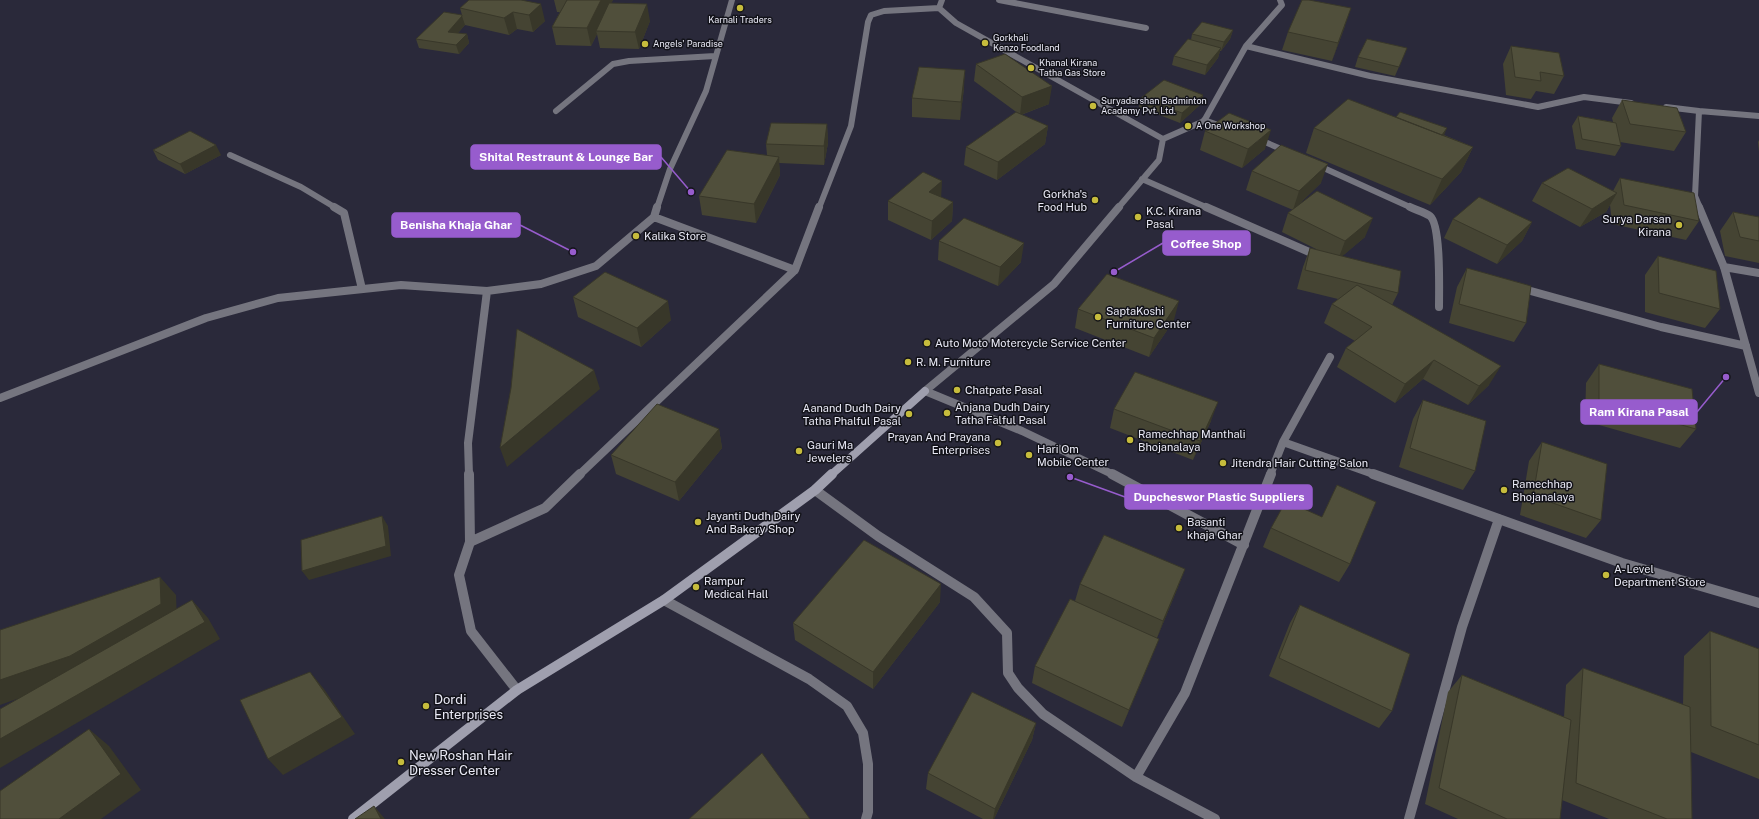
<svg xmlns="http://www.w3.org/2000/svg" width="1759" height="819" font-family="'Public Sans',sans-serif">
<style>
.lines{fill:none;stroke-linecap:round;stroke-linejoin:round}
.street-far2{stroke:#75757f;stroke-width:6}
.street-far1{stroke:#75757f;stroke-width:8}
.street{stroke:#75757f;stroke-width:10}
.secondary-far1{stroke:#9f9fae;stroke-width:8}
.secondary{stroke:#9f9fae;stroke-width:10}
.wall{fill:#454433}
.shaded-wall{fill:#383729}
.building{fill:#504f3b;stroke:#383729}
.poi-dot{fill:#c6bc3c;stroke:#13131a;stroke-width:1.5}
.labels{text-anchor:middle;stroke-width:3;stroke-linejoin:round;paint-order:stroke}
.far-poi-label{font-size:9px;fill:#eaeaf6;stroke:#13131a;text-anchor:start}
.poi-label{font-size:11px;fill:#eaeaf6;stroke:#13131a;text-anchor:start}
.near-poi-label{font-size:13px;fill:#eaeaf6;stroke:#13131a;text-anchor:start}
.leader{fill:none;stroke:#975ccd;stroke-width:1.5}
.callout-dot{fill:#975ccd;stroke:#13131a;stroke-width:1.5}
.callout{fill:#975ccd;stroke:#975ccd;stroke-width:1.5}
.callout-label{font-size:12px;text-anchor:middle;font-weight:bold;fill:#fff}
</style>
<rect width="100%" height="100%" fill="#2a293a"/>
<g class="lines">
<!-- street-far2 -->
<path class="street-far2" d="M942,0L939,8L956,23L1163,139L1159,160L1118,208
M999,0L1146,28
M1246,46L1370,76L1538,107L1584,97L1631,103
M1666,107L1699,111
M556,111L613,64L629,61L715,56
M1204,120L1224,127
M1163,139L1204,121L1246,46L1282,5L1280,0
M1258,139L1288,152
M230,155L301,187L336,208
M1317,165L1412,208
M1142,179L1208,208
M657,208L670,169L706,91L732,0
M819,208L851,126L868,22L871,15L884,11L939,8
M1700,208L1695,196L1699,111L1759,116"/>
<!-- street-far1 -->
<path class="street-far1" d="M334,207L344,213L362,289
M1206,207L1316,255
M1410,207C1416,210 1425,212 1430,216C1441,225 1439,290 1439,307
M1699,207L1724,267L1759,393
M654,217L795,270
M1724,267L1759,273
M1520,288L1661,327L1746,346
M0,398L206,318L278,298L401,285L487,291L541,284L596,266L654,217L657,207
M1283,442L1376,475
M469,475L468,443L487,291
M579,475L795,270L819,207
M1114,475L1022,431L925,391L1054,284L1119,207
M1270,475L1283,442L1330,357"/>
<!-- street -->
<path class="street" d="M469,474L470,542L459,575L471,631L517,690
M1112,474L1244,545
M1373,474L1622,563L1759,603
M815,490L878,536L974,597L1007,633L1008,673L1018,688L1043,714L1136,777L1215,819
M470,542L545,508L580,474
M664,600L809,679L847,706L863,733L868,764V812L866,819
M1136,777L1185,693L1271,474
M1409,819L1462,627L1499,519"/>
<!-- secondary-far1 -->
<path class="secondary-far1" d="M831,475L925,391"/>
<!-- secondary -->
<path class="secondary" d="M353,819L517,690L664,600L815,490L832,474"/>
</g>
<!-- wall -->
<path class="wall" d="M521,0L545,21L533,32L517,29L509,35L465,25L458,33L467,34L469,43L459,54L419,48L416,39L462,15L460,8Z
M554,0H613L611,3L650,21L639,49L600,48L597,34L591,46L556,45L552,27L560,12H557Z
M1345,26L1332,61L1282,50L1288,32Z
M1233,30L1230,39L1221,51H1220L1218,58L1205,75L1172,65L1174,56L1191,40L1192,34Z
M1511,46L1564,76L1554,94L1536,91L1531,99L1506,95L1503,64Z
M1407,48L1395,76L1355,67L1358,57Z
M976,64L1049,104L1021,115L1048,126L1045,144L997,180L964,165L966,147L1019,114L974,81Z
M964,88L960,120L912,117V98Z
M1203,95L1201,104L1180,123L1139,107L1141,98Z
M1622,100L1686,132L1674,151L1620,142L1621,146L1615,156L1576,149L1572,126L1578,116L1613,122L1612,118Z
M827,124L828,143L824,165L779,163L780,175L756,223L702,215L699,196L767,155L766,144Z
M1314,128L1444,135L1473,147L1461,172L1430,205L1306,153Z
M1205,131L1265,149L1242,168L1200,150Z
M1759,140V152L1758,142Z
M153,150L221,155L185,174L158,160Z
M1252,171L1321,183L1295,208L1365,237L1342,256L1398,293L1392,305L1489,385L1468,405L1423,379L1395,403L1337,367L1346,348L1355,341L1324,323L1332,304L1338,299L1297,289L1303,267L1310,248L1318,250L1282,232L1288,213L1293,210L1246,190Z
M1620,178L1699,221L1686,240L1612,224L1610,205L1606,212L1580,227L1532,201L1542,183L1613,191Z
M942,198L953,202L952,221L931,240L888,220V201Z
M1733,212L1759,217V263L1725,256L1720,231Z
M1453,219L1532,222L1522,241L1497,264L1444,238Z
M939,241L1021,262L998,286L938,260Z
M1658,256L1720,309L1705,328L1645,312V275Z
M1467,268L1526,323L1514,342L1449,323L1457,287Z
M573,297L671,320L641,347L578,317Z
M1078,309L1174,320L1149,357L1075,328Z
M1599,364L1696,429L1680,448L1585,421L1586,383Z
M1423,400L1475,471L1463,490L1399,467L1413,419Z
M1114,409L1211,421L1193,460L1110,428Z
M719,429L722,448L679,501L616,474L611,455Z
M1542,442L1601,520L1586,538L1520,515L1529,461Z
M1337,485L1350,564L1339,582L1263,547L1271,528L1322,517Z
M1185,569L1178,587L1157,638L1152,656L1122,727L1032,683L1035,666L1075,601L1080,584Z
M940,602L873,689L795,640L793,623Z
M1300,605L1392,711L1379,728L1269,676L1290,623Z
M1710,631L1759,649V779L1691,752L1692,819H1609L1562,800L1560,819H1458L1425,804L1448,692L1462,675L1564,717L1566,685L1583,668L1683,705L1684,656Z
M1036,723L1032,740L994,819H983L926,789L928,773Z"/>
<!-- shaded-wall -->
<path class="shaded-wall" d="M601,0H613L598,31H596L597,34L591,46L587,28Z
M541,4L545,21L533,32L529,15Z
M647,4L650,21L639,49L635,32Z
M1351,8L1345,26L1332,61L1338,43Z
M513,12L517,29L509,35L504,18Z
M462,16L465,25L451,41L448,32Z
M1233,30L1230,39L1221,51L1224,42Z
M467,34L469,43L459,54L456,45Z
M1221,48L1218,58L1205,75L1207,65Z
M965,70L964,88L960,120L961,102Z
M1052,86L1049,104L1020,115L1022,97Z
M1203,95L1201,104L1180,123L1182,113Z
M827,124L828,143L824,165V146Z
M1048,126L1045,144L997,180L998,162Z
M1447,128L1443,138L1432,146Z
M1271,130L1265,149L1242,168L1248,149Z
M216,145L221,155L185,174L180,164Z
M1473,147L1461,172L1430,205L1442,179Z
M779,157L780,175L756,223L754,204Z
M1328,164L1321,183L1293,210L1299,191Z
M942,181L941,200L929,192Z
M1617,193L1606,212L1580,227L1592,209Z
M953,202L952,221L931,240L932,221Z
M1373,218L1365,237L1338,260L1345,241Z
M1532,222L1522,241L1497,264L1507,245Z
M1024,243L1021,262L998,286L1000,267Z
M668,301L671,320L641,347L637,328Z
M1179,301L1174,320L1149,357L1154,338Z
M1434,360L1423,379L1395,403L1405,384Z
M1501,366L1489,385L1468,405L1479,386Z
M594,370L600,389L507,467L500,448Z
M1218,402L1211,421L1193,460L1200,441Z
M719,429L722,448L679,501L675,482Z
M382,516L388,526L391,556L309,580L302,571Z
M1185,569L1178,587L1157,638L1163,621Z
M160,577L176,595L177,622L89,673L0,705V680Z
M941,584L940,602L873,689V672Z
M192,600L208,618L220,639L0,768V739Z
M1159,639L1152,656L1122,727L1129,710Z
M310,672L324,689L355,734L283,775L268,759Z
M1036,723L1032,740L994,819H993L995,809Z
M89,729L109,746L141,790L101,819H59Z
M374,806L385,819H381Z"/>
<!-- building -->
<path class="building" d="M469,0H521L541,4L529,15L513,12L504,18L460,8Z
M567,0H601L587,28L552,27Z
M1302,0H1309L1351,8L1338,43L1288,32Z
M609,3L647,4L635,32L596,31Z
M444,12L462,15V16L448,32L467,34L456,45L416,39Z
M1202,22L1233,30L1224,42L1192,34Z
M1188,39L1221,48L1207,65L1174,56Z
M1367,39L1407,48L1399,67L1358,57Z
M1511,46L1559,53L1564,76L1540,72L1541,81L1515,77Z
M1005,54L1052,86L1022,97L976,64Z
M919,67L965,70L961,102L912,98Z
M1164,80L1203,95L1182,113L1141,98Z
M1348,99L1473,147L1442,179L1314,128Z
M1622,100L1677,108L1686,132L1630,124Z
M1016,112L1048,126L998,162L966,147Z
M1400,112L1447,128L1442,135L1396,117Z
M1229,113L1271,130L1248,149L1205,131Z
M1578,116L1616,123L1621,146L1582,139Z
M771,123L827,124L824,146L766,144Z
M190,131L216,145L180,164L153,150Z
M1281,145L1328,164L1299,191L1252,171Z
M727,150L779,157L754,204L699,196Z
M1568,168L1617,193L1592,209L1542,183Z
M923,172L942,181L929,192L953,202L932,221L888,201Z
M1620,178L1694,193L1699,221L1624,205Z
M1317,191L1373,218L1345,241L1288,213Z
M1479,197L1532,222L1507,245L1453,219Z
M1733,212L1759,217V241L1740,237Z
M964,218L1024,243L1000,267L939,241Z
M1310,248L1401,271L1398,293L1305,270Z
M1658,256L1716,271L1720,309L1659,293Z
M1467,268L1531,286L1526,323L1459,304Z
M605,272L668,301L637,328L573,297Z
M1107,274L1179,301L1154,338L1078,309Z
M1357,285L1501,366L1479,386L1434,360L1405,384L1346,348L1372,327L1332,304Z
M517,329L594,370L500,448L511,388Z
M1599,364L1692,389L1696,429L1599,402Z
M1135,372L1218,402L1200,441L1114,409Z
M1423,400L1486,421L1475,471L1410,448Z
M657,404L719,429L675,482L611,455Z
M1542,442L1607,464L1601,520L1533,496Z
M1337,485L1376,502L1350,564L1271,528L1286,501L1322,517Z
M382,516L386,546L302,571L301,540Z
M1104,535L1185,569L1163,621L1080,584Z
M864,540L941,584L873,672L793,623Z
M160,577L161,604L70,656L0,680V630Z
M1070,599L1159,639L1129,710L1035,666Z
M192,600L205,622L0,739V709Z
M1300,605L1410,654L1392,711L1279,658Z
M1710,631L1759,649V745L1711,726Z
M1583,668L1690,707L1692,819H1667L1576,783Z
M310,672L342,717L268,759L240,700Z
M1462,675L1571,720L1560,819H1507L1439,788Z
M972,692L1036,723L995,809L928,773Z
M89,729L121,774L59,819H0V791Z
M762,753L810,819H689Z
M374,806L381,819H355Z"/>
<!-- markers -->
<g class="poi-dot">
<circle cx="740" cy="8" r="4"/>
<circle cx="985" cy="43" r="4"/>
<circle cx="645" cy="44" r="4"/>
<circle cx="1031" cy="68" r="4"/>
<circle cx="1093" cy="106" r="4"/>
<circle cx="1188" cy="126" r="4"/>
<circle cx="1095" cy="200" r="4"/>
<circle cx="1138" cy="217" r="4"/>
<circle cx="1679" cy="225" r="4"/>
<circle cx="636" cy="236" r="4"/>
<circle cx="1098" cy="317" r="4"/>
<circle cx="927" cy="343" r="4"/>
<circle cx="908" cy="362" r="4"/>
<circle cx="957" cy="390" r="4"/>
<circle cx="947" cy="413" r="4"/>
<circle cx="909" cy="414" r="4"/>
<circle cx="1130" cy="440" r="4"/>
<circle cx="998" cy="443" r="4"/>
<circle cx="799" cy="451" r="4"/>
<circle cx="1029" cy="455" r="4"/>
<circle cx="1223" cy="463" r="4"/>
<circle cx="1504" cy="490" r="4"/>
<circle cx="698" cy="522" r="4"/>
<circle cx="1179" cy="528" r="4"/>
<circle cx="1606" cy="575" r="4"/>
<circle cx="696" cy="587" r="4"/>
<circle cx="426" cy="706" r="4"/>
<circle cx="401" cy="762" r="4"/>
</g>
<g class="labels">
<!-- far-poi labels -->
<g class="far-poi-label">
<text x="740" y="23" text-anchor="middle">Karnali Traders</text>
<text x="993" y="41">Gorkhali<tspan x="993" dy="10">Kenzo Foodland</tspan></text>
<text x="653" y="47">Angels' Paradise</text>
<text x="1039" y="66">Khanal Kirana<tspan x="1039" dy="10">Tatha Gas Store</tspan></text>
<text x="1101" y="104">Suryadarshan Badminton<tspan x="1101" dy="10">Academy Pvt. Ltd.</tspan></text>
<text x="1196" y="129">A One Workshop</text>
</g>
<!-- poi labels -->
<g class="poi-label">
<text x="1087" y="198" text-anchor="end">Gorkha's<tspan x="1087" dy="13">Food Hub</tspan></text>
<text x="1146" y="215">K.C. Kirana<tspan x="1146" dy="13">Pasal</tspan></text>
<text x="1671" y="223" text-anchor="end">Surya Darsan<tspan x="1671" dy="13">Kirana</tspan></text>
<text x="644" y="240">Kalika Store</text>
<text x="1106" y="315">SaptaKoshi<tspan x="1106" dy="13">Furniture Center</tspan></text>
<text x="935" y="347">Auto Moto Motercycle Service Center</text>
<text x="916" y="366">R. M. Furniture</text>
<text x="965" y="394">Chatpate Pasal</text>
<text x="955" y="411">Anjana Dudh Dairy<tspan x="955" dy="13">Tatha Falful Pasal</tspan></text>
<text x="901" y="412" text-anchor="end">Aanand Dudh Dairy<tspan x="901" dy="13">Tatha Phalful Pasal</tspan></text>
<text x="1138" y="438">Ramechhap Manthali<tspan x="1138" dy="13">Bhojanalaya</tspan></text>
<text x="990" y="441" text-anchor="end">Prayan And Prayana<tspan x="990" dy="13">Enterprises</tspan></text>
<text x="807" y="449">Gauri Ma<tspan x="807" dy="13">Jewelers</tspan></text>
<text x="1037" y="453">Hari Om<tspan x="1037" dy="13">Mobile Center</tspan></text>
<text x="1231" y="467">Jitendra Hair Cutting Salon</text>
<text x="1512" y="488">Ramechhap<tspan x="1512" dy="13">Bhojanalaya</tspan></text>
<text x="706" y="520">Jayanti Dudh Dairy<tspan x="706" dy="13">And Bakery Shop</tspan></text>
<text x="1187" y="526">Basanti<tspan x="1187" dy="13">khaja Ghar</tspan></text>
<text x="1614" y="573">A- Level<tspan x="1614" dy="13">Department Store</tspan></text>
<text x="704" y="585">Rampur<tspan x="704" dy="13">Medical Hall</tspan></text>
</g>
<!-- near-poi labels -->
<g class="near-poi-label">
<text x="434" y="704">Dordi<tspan x="434" dy="15">Enterprises</tspan></text>
<text x="409" y="760">New Roshan Hair<tspan x="409" dy="15">Dresser Center</tspan></text>
</g>
</g>
<!-- callouts -->
<path class="leader" d="M691 192L661 157M573 252L520 225M1114 272L1163 243M1726 377L1697 412M1070 477L1125 497"/>
<g class="callout-dot">
<circle cx="691" cy="192" r="4"/>
<circle cx="573" cy="252" r="4"/>
<circle cx="1114" cy="272" r="4"/>
<circle cx="1726" cy="377" r="4"/>
<circle cx="1070" cy="477" r="4"/>
</g>
<g class="callout">
<rect x="471" y="145" width="190" height="24" rx="4"/>
<rect x="392" y="213" width="128" height="24" rx="4"/>
<rect x="1163" y="231" width="87" height="24" rx="4"/>
<rect x="1581" y="400" width="116" height="24" rx="4"/>
<rect x="1125" y="485" width="187" height="24" rx="4"/>
</g>
<g class="callout-label">
<text x="566" y="161">Shital Restraunt &amp; Lounge Bar</text>
<text x="456" y="229">Benisha Khaja Ghar</text>
<text x="1206" y="248">Coffee Shop</text>
<text x="1639" y="416">Ram Kirana Pasal</text>
<text x="1219" y="501">Dupcheswor Plastic Suppliers</text>
</g>
</svg>
